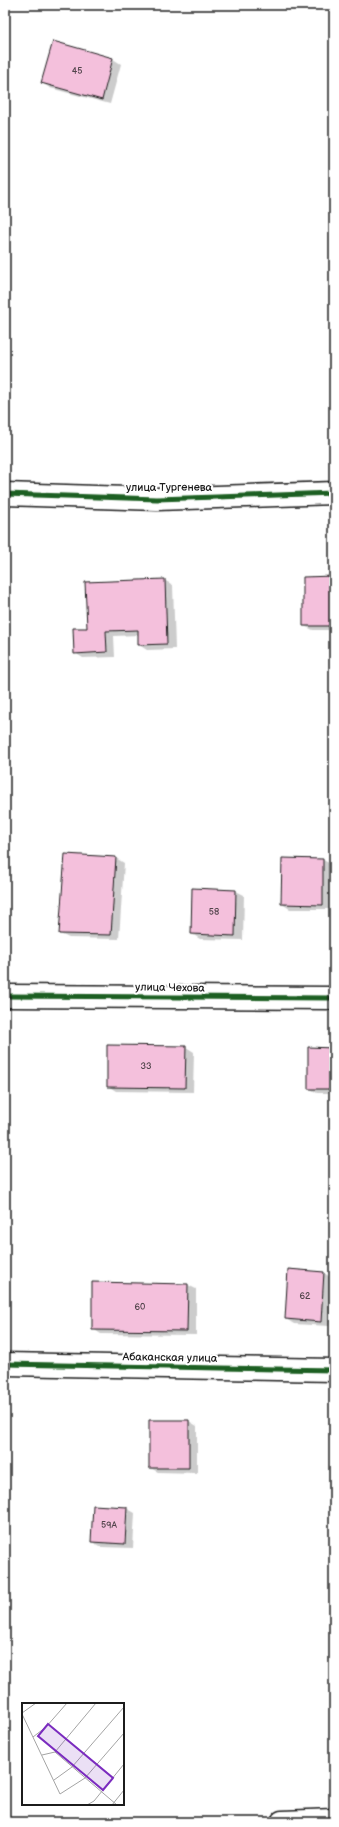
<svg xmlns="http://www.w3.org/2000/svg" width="339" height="1827" font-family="'Balsamiq Sans',sans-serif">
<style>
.shadow{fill:#0003}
.building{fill:#f4c0dc;stroke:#1c1c1c}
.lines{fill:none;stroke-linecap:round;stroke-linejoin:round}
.minor-casing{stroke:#1c1c1c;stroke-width:25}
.minor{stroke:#fff;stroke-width:22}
.cycleway-casing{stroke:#fff;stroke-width:8}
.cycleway{stroke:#1b5e20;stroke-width:5}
.labels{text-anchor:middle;stroke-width:4;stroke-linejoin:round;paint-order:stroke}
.number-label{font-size:9px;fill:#52454c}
.street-label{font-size:11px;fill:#1c1c1c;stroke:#fff}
.inset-road{fill:none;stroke:#a4a4a4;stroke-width:1}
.view{fill:#7b2cbf;fill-opacity:0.15;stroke:#7b2cbf;stroke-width:2}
.inset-edge{fill:none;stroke:#1c1c1c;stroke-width:2}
</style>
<rect width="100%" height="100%" fill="#fff"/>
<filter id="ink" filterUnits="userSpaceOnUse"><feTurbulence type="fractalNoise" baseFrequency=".025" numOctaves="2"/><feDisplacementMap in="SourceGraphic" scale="8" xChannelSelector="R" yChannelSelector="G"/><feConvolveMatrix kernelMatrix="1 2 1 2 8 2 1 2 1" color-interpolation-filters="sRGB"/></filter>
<g filter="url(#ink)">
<!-- shadow -->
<path class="shadow" d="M53,42L113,59L121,64L110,104L50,88L42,83Z
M334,577V630H313L304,626Z
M164,580L173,585L175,649L147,650L139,645V635L114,636L115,657L83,658L75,653L88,628Z
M116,858L124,863L119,939L69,938L60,934Z
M323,860L331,864V909H290L282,904Z
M236,891L244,895L243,940L200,939L192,934Z
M186,1047L194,1052L193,1092L116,1091L108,1086Z
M334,1049V1093H317L309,1088Z
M289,1270L324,1273L332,1278L329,1326L294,1324L286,1319Z
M188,1285L196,1289V1335L101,1334L93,1329Z
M189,1421L197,1426V1473L158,1472L150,1468Z
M126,1508L135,1513L133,1548L101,1547L92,1542Z"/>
<!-- building -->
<path class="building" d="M53,41L113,58L102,100L41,83Z
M332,332H334V387H332Z
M334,576V626H303V577Z
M165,579L167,644L138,645V630L106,631L107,652L74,654L73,628H87L85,582Z
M65,854L116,857L111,935L59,934Z
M282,858L323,859V905L281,904Z
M192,888L236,890L235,936L191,934Z
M107,1045L186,1046L185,1088L107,1087Z
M308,1047L334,1048V1089H308Z
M288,1269L324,1272L321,1322L285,1319Z
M92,1282L188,1284L187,1331L92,1330Z
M149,1420H189V1468H149Z
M93,1505L127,1507L125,1544L91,1542Z"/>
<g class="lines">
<!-- minor casing -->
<g class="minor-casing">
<path id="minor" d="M5,494L157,499L334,493
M5,996L334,998
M5,1364L334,1370
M282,1822L334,1820"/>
</g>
<!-- minor -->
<use href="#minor" class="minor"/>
<!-- cycleway casing -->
<g class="cycleway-casing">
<path id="cycleway" d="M5,494L157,499L334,493
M5,996L334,998
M5,1364L334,1370
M282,1822L334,1820"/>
</g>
<!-- cycleway -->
<use href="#cycleway" class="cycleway"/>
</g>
</g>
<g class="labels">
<!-- number labels -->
<g class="number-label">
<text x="77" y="74">45</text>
<text x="214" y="915">58</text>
<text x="146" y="1069">33</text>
<text x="305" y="1299">62</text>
<text x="140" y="1310">60</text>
<text x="109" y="1528">59А</text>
</g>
<!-- street labels -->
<g class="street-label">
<text x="169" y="491">улица Тургенева</text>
<text transform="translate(170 987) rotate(1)" y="4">улица Чехова</text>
<text transform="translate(170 1357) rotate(1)" y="4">Абаканская улица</text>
</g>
</g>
<!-- overview -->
<g transform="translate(22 1703)">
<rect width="102" height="102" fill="#fff"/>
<path class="inset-road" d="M0,10L14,0M0,11L38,91L63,75L102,30M11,34L24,24L45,0M33,49L95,102M20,52L33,49L74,0M32,77L50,64L102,4M65,102L72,98L102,61M90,102L102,87"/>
<path class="view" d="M26,21L91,75L81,87L16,33Z"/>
<rect width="102" height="102" class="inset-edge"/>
</g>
<!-- margin -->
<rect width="339" height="1827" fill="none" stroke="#fff" stroke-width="20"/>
<rect x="10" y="10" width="319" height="1807" fill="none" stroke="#1c1c1c" stroke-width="1.5" filter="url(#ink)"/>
</svg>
